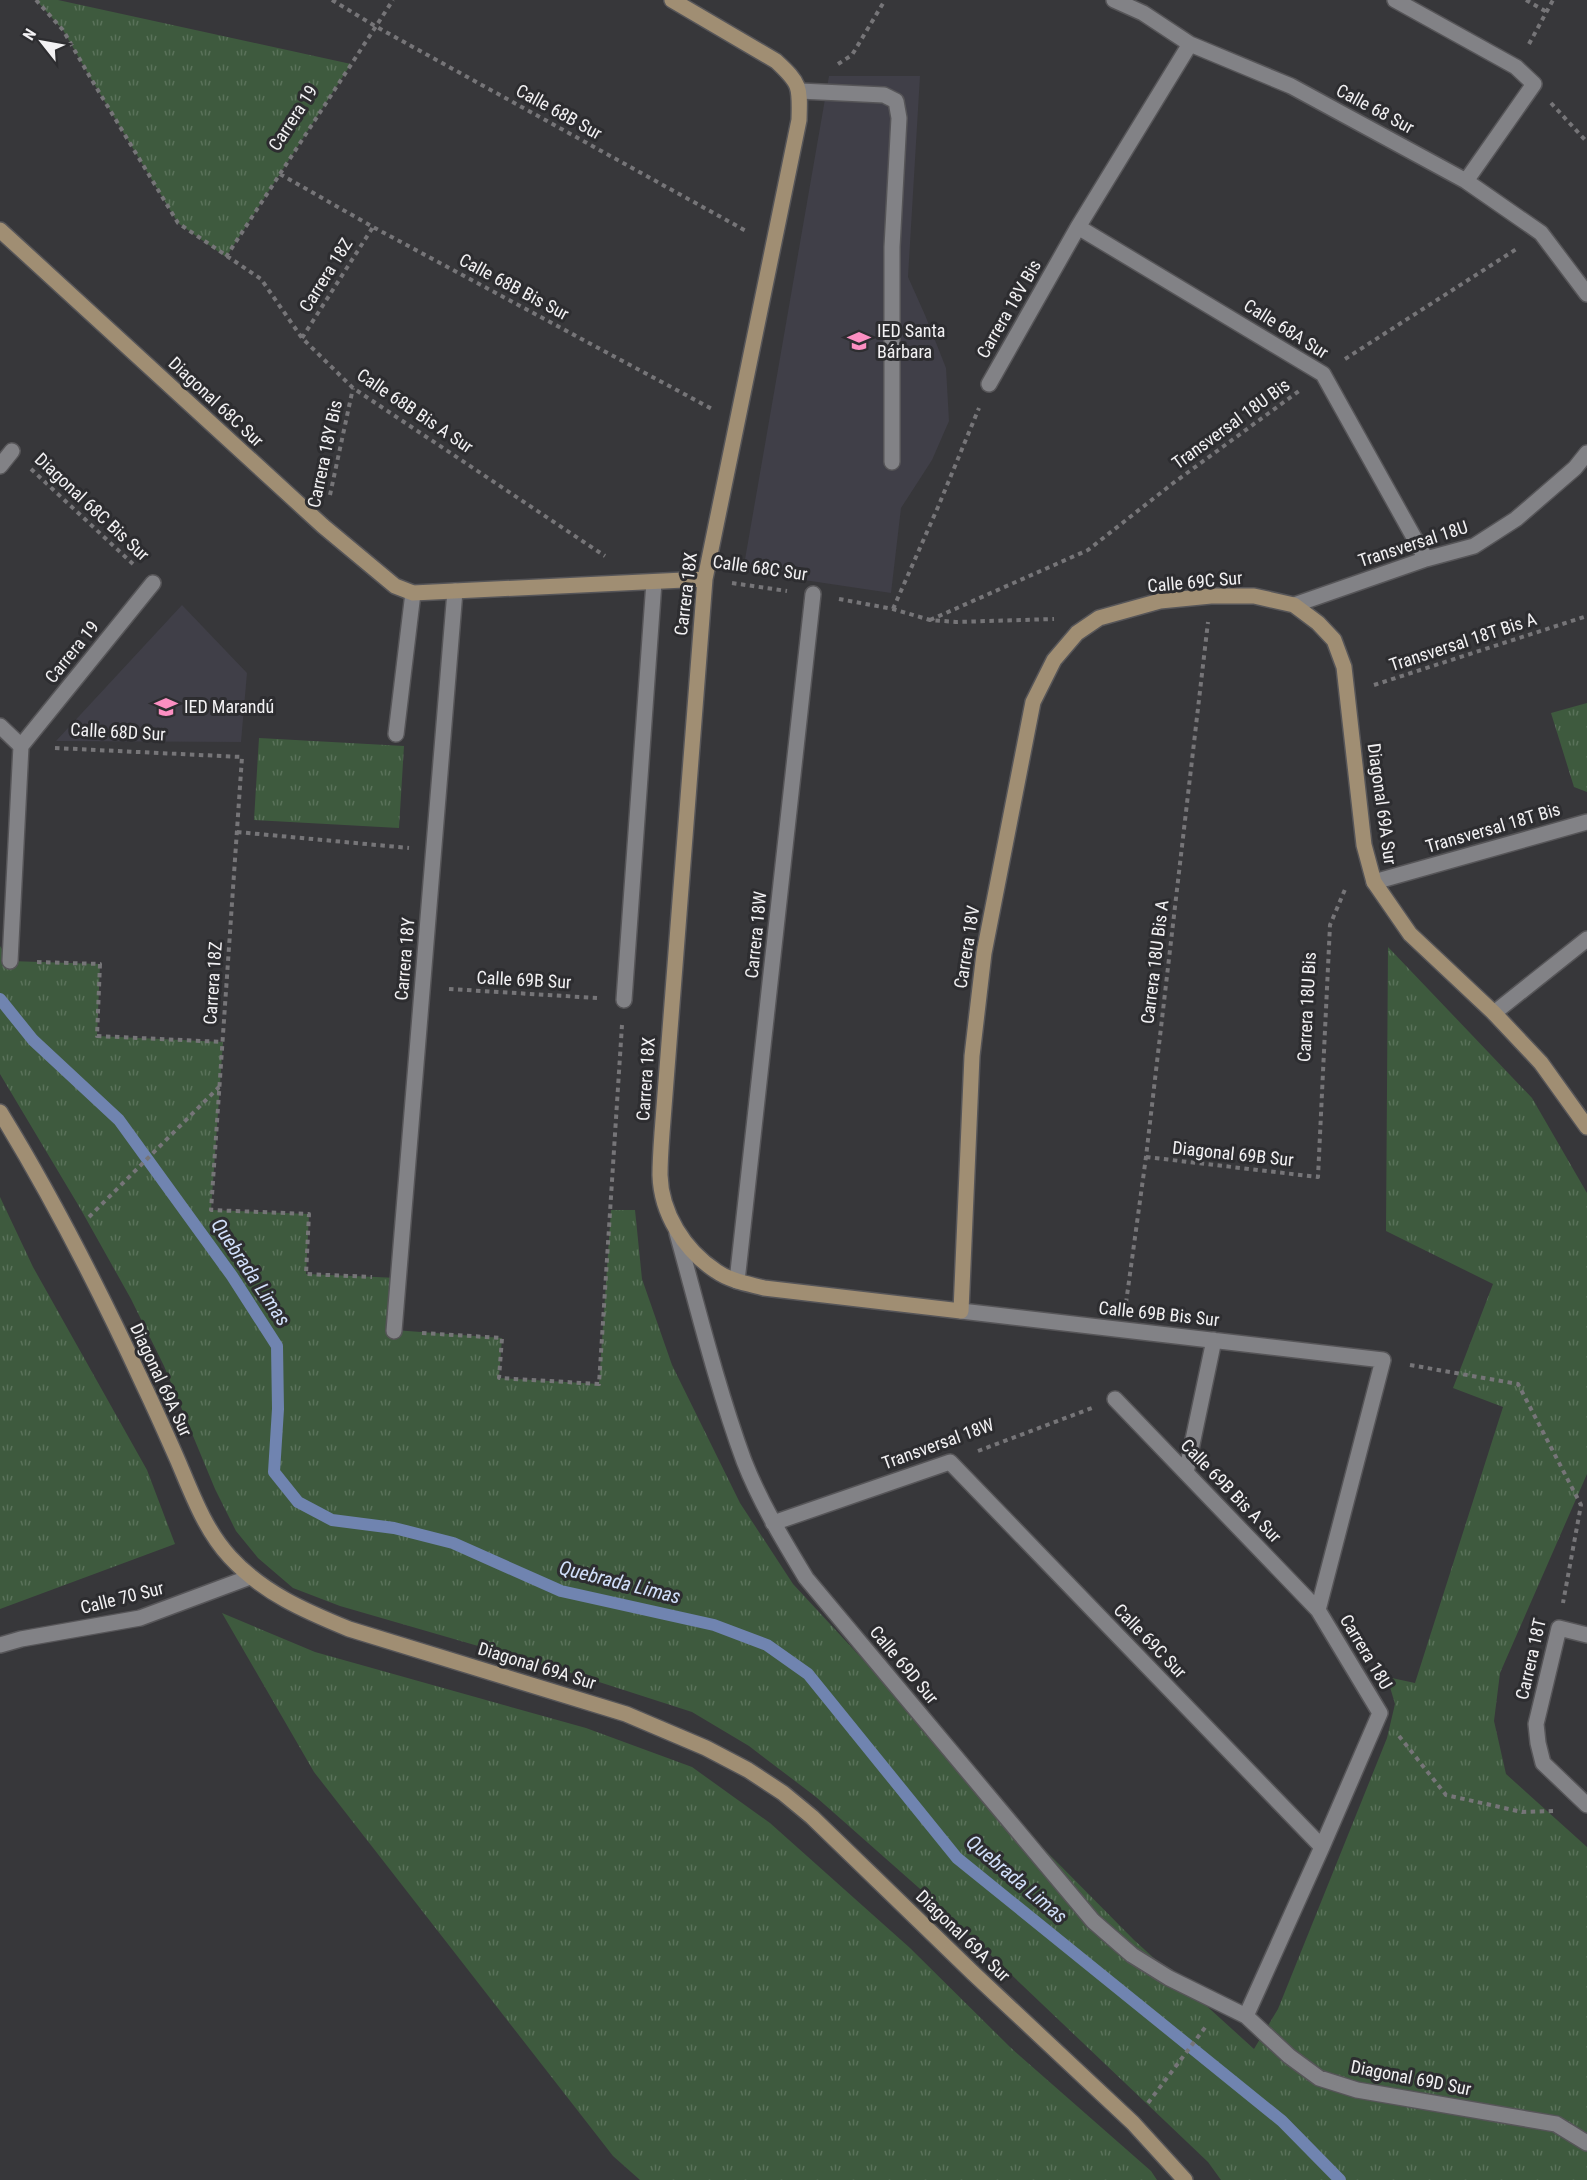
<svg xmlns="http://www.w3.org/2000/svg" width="1587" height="2180" font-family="'Roboto Condensed',sans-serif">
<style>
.built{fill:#403f48}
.grass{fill:url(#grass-tufts)}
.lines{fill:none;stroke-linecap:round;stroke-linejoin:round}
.stream{stroke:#7084b0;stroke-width:12}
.lane-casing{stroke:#565558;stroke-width:18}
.street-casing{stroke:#565558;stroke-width:18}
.secondary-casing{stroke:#565558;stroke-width:18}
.path{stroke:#767578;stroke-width:4;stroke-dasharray:4.5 4.5;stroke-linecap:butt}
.lane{stroke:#828286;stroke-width:15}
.street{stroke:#828286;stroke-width:15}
.secondary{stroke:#a08e73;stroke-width:15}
.labels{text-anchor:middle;stroke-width:6;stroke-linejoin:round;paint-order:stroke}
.street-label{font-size:18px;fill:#f2f1f3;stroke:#2d2d30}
.poi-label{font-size:18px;fill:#f2f1f3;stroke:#2d2d30;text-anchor:start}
.water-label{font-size:20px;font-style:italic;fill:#d2e0fb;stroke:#2d2d30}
</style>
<defs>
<pattern id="grass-tufts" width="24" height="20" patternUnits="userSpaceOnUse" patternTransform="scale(1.5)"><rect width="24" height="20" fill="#3e5a3e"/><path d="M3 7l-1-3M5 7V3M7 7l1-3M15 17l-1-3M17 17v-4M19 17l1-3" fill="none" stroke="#5a725a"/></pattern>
</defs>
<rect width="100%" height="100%" fill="#37373a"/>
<!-- built -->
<path class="built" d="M829,76H920L908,277L925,315L946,368L949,421L932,460L901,508L891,593L743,571Z
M182,605L247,673L241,742L56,741Z"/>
<!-- grass -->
<path class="grass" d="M36,0H58L351,64L226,257L178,223L90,77L63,30Z
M1587,703V792L1574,787L1551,713Z
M259,738L404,746L399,828L254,820Z
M0,946L10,961L100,964L97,1036L223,1042L211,1210L309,1214L306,1274L398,1278L394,1330L502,1338L499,1378L599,1384L611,1210H635L642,1279L672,1365L740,1503L793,1584L955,1759L1134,1940L1254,2049L1278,2009L1387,1738L1395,1704L1387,1677L1415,1683L1503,1407L1453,1388L1493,1284L1386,1231L1388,947L1532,1098L1587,1193V1474L1500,1673L1494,1721L1506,1774L1587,1847V2180H1221L1208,2162L936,1903L816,1797L749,1746L692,1712L568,1672L340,1606L293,1588L258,1558L236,1531L215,1489L164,1366L131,1299L80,1208L0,1074Z
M0,1197L33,1267L147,1470L175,1544L0,1609Z
M222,1613L315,1652L586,1728L692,1767L770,1823L910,1948L1011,2048L1151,2171L1157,2180H640L613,2156L314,1772Z"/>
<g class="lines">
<!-- stream -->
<path class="stream" d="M0,999L33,1040L119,1120L232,1276L277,1346L278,1409L274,1472L298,1502L332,1520L394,1528L453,1543L561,1591L714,1625L767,1645L808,1674L957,1858L1282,2121L1340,2180"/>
<!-- lane casing -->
<g class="lane-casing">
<path id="lane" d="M800,91L884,95L896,101L899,118L892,247V462
M396,734L413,593"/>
</g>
<!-- street casing -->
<g class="street-casing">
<path id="street" d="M1114,0L1143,13L1190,44L1291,86L1466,181L1541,233L1587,294
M1395,0L1516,67L1534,84L1466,181
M1078,227L1323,374L1426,559
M989,384L1078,227L1190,44
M0,466L12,451
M1294,605L1426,559L1474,546L1516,519L1575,468L1587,453
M0,726L21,746
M21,746L153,583
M1374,882L1587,822
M10,961L21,746
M624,1000L654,582
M1494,1013L1587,939
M677,1233C698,1309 717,1387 744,1461C760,1502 783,1540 806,1578L1093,1921L1132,1955L1169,1978L1246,2016L1289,2056L1319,2078L1357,2090L1556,2124L1587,2143
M737,1281L813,594
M961,1311L1383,1360L1318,1610L1380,1713L1322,1847L1246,2016
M394,1331L455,591
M1115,1399L1318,1610
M1186,1473L1214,1340
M773,1523L950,1462L1322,1847
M1587,1635L1559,1628L1536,1724L1538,1743L1543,1763L1587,1805
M0,1645L21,1639L140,1618L250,1577"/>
</g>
<!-- secondary casing -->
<g class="secondary-casing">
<path id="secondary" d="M672,0L776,61C801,84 800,87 799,120L705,579L662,1133C661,1147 660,1161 660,1175C661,1213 684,1250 716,1271C730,1281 749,1284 764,1288L961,1311L972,1056L984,953L1033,702L1054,660L1077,633L1099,618L1160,601L1211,596H1254L1294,605L1318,623L1334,640L1344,667L1364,845L1374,882L1410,934L1494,1013L1541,1063L1587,1127
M0,230L323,526L395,586L413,593L705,579
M0,1112C54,1200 101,1293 144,1386C156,1411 167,1436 178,1461C192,1494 205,1530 230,1557C263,1593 305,1611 349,1629L626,1714L706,1748L748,1770L783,1793L812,1817L973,1973L1133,2123L1185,2180"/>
</g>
<!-- path -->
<path class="path" d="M36,0L63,30L90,77L178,223L261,279L302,338L353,388L605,556
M332,0L375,26L748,232
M1526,0L1547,12
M1529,44L1553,0
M838,64L852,55L885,0
M1551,103L1587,142
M280,174L373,227L712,409
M226,257L393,0
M302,338L373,227
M1345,359L1518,248
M31,469L133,564
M330,495L353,388
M732,583L787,591
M839,599L893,609L930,620L956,622L1054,619
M893,609L938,507L979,408
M930,620L1088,550L1172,484L1299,391
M1374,685L1587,616
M55,748L242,757L211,1210L309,1214L306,1274L372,1277
M237,832L409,848
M37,962L100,964L97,1036L223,1042
M449,989L597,998
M1146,1157L1318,1177L1330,925L1346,887
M89,1217L219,1087
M1126,1303L1146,1157L1208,622
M422,1333L502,1338L499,1378L599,1384L622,1025
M1410,1365L1518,1384L1581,1505L1563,1603
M978,1451L1092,1408
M1399,1736L1446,1795L1522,1812L1553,1811
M1148,2103L1207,2025"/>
<!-- lane -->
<use href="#lane" class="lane"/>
<!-- street -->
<use href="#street" class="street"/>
<!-- secondary -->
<use href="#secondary" class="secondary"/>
</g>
<!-- icons -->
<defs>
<g id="school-bare" transform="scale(1.8)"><path d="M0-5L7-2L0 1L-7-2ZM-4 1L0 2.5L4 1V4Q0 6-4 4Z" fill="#fc8fc2" stroke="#2d2d30" stroke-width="2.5" paint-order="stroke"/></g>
</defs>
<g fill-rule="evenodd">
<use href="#school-bare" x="859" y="341"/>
<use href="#school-bare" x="166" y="707"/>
</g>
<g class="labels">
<!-- street labels -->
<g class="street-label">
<text transform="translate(1375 109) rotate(28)" y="6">Calle 68 Sur</text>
<text transform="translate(559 112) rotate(29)" y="6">Calle 68B Sur</text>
<text transform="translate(293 118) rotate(-57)" y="6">Carrera 19</text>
<text transform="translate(326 275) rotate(-58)" y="6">Carrera 18Z</text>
<text transform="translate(514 287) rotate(28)" y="6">Calle 68B Bis Sur</text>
<text transform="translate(1009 309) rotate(-60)" y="6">Carrera 18V Bis</text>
<text transform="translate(1286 329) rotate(32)" y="6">Calle 68A Sur</text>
<text transform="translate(216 402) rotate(43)" y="6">Diagonal 68C Sur</text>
<text transform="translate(415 411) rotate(34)" y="6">Calle 68B Bis A Sur</text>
<text transform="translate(1231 424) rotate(-36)" y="6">Transversal 18U Bis</text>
<text transform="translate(325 454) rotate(-78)" y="6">Carrera 18Y Bis</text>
<text transform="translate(92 507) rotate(43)" y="6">Diagonal 68C Bis Sur</text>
<text transform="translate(1413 544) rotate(-18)" y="6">Transversal 18U</text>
<text transform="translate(760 568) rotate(8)" y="6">Calle 68C Sur</text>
<text transform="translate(1195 582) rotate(-5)" y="6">Calle 69C Sur</text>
<text transform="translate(686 594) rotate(-83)" y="6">Carrera 18X</text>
<text transform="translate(1463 642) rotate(-18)" y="6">Transversal 18T Bis A</text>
<text transform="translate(72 652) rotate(-51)" y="6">Carrera 19</text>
<text transform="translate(118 732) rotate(3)" y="6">Calle 68D Sur</text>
<text transform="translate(1382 804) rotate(82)" y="6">Diagonal 69A Sur</text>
<text transform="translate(1493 828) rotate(-16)" y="6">Transversal 18T Bis</text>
<text transform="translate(756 935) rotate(-84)" y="6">Carrera 18W</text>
<text transform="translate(967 947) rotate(-81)" y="6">Carrera 18V</text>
<text transform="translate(405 959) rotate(-85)" y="6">Carrera 18Y</text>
<text transform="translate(1155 962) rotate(-83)" y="6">Carrera 18U Bis A</text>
<text transform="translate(524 980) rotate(3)" y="6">Calle 69B Sur</text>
<text transform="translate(213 983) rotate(-86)" y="6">Carrera 18Z</text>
<text transform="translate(1307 1007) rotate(-87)" y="6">Carrera 18U Bis</text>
<text transform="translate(646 1079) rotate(-86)" y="6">Carrera 18X</text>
<text transform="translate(1233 1154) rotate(6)" y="6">Diagonal 69B Sur</text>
<text transform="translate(1159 1314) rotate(6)" y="6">Calle 69B Bis Sur</text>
<text transform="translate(161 1380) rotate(65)" y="6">Diagonal 69A Sur</text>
<text transform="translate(938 1444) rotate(-20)" y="6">Transversal 18W</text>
<text transform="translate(1231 1491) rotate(46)" y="6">Calle 69B Bis A Sur</text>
<text transform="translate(122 1598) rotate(-14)" y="6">Calle 70 Sur</text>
<text transform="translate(1150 1641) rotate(46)" y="6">Calle 69C Sur</text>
<text transform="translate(1366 1652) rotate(59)" y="6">Carrera 18U</text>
<text transform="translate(1531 1659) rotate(-77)" y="6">Carrera 18T</text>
<text transform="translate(904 1665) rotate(50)" y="6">Calle 69D Sur</text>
<text transform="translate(537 1666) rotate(17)" y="6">Diagonal 69A Sur</text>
<text transform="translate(963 1936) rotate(44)" y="6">Diagonal 69A Sur</text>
<text transform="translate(1411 2078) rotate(11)" y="6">Diagonal 69D Sur</text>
</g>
<!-- poi labels -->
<g class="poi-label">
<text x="877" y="337">IED Santa<tspan x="877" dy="21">Bárbara</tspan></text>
<text x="184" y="713">IED Marandú</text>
</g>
<!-- water labels -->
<g class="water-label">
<text transform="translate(251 1272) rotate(56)" y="7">Quebrada Limas</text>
<text transform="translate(620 1582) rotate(14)" y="7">Quebrada Limas</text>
<text transform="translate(1017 1879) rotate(40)" y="7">Quebrada Limas</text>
</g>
</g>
<!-- north arrow -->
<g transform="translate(42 42) rotate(301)" stroke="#2d2d30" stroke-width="4.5" paint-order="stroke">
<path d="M0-4.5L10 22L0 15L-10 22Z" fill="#f2f1f3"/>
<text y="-9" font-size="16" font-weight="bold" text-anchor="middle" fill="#f2f1f3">N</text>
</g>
</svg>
